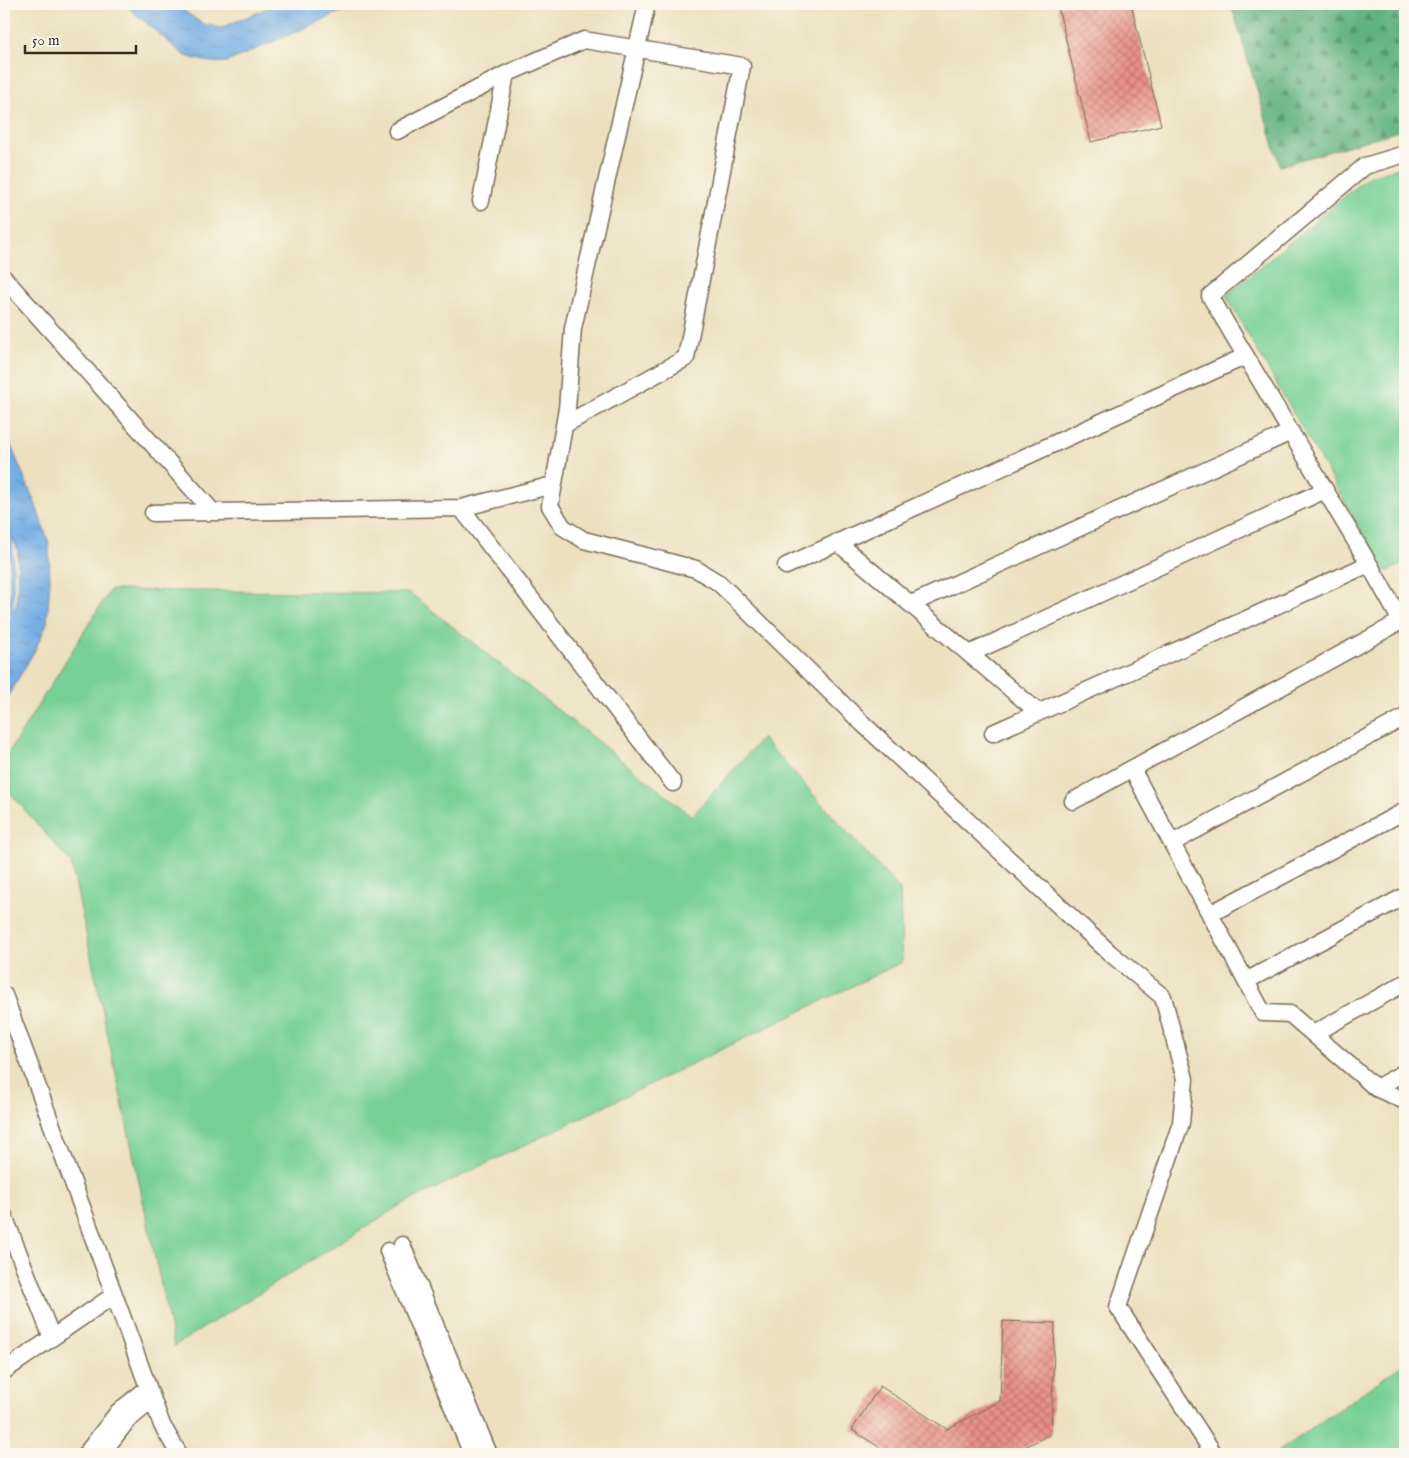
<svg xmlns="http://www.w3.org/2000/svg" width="1409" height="1458" font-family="'IM FELL English',serif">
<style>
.green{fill:#77d097;stroke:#597d5a}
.forest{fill:url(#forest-firs);stroke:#4e6e4f}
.water{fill:url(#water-ripples);stroke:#586c81}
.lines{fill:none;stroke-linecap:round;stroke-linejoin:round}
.stream{stroke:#75ade4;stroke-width:4.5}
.building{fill:url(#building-cross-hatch)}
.street-casing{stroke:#796a56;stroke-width:19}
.street{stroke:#fff;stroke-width:16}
</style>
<defs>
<pattern id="forest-firs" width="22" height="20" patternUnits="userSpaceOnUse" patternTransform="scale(1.25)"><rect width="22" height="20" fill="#61b280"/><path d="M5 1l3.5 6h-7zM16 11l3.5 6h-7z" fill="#519168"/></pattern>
<pattern id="water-ripples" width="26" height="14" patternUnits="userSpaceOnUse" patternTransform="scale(1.25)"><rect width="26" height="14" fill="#75ade4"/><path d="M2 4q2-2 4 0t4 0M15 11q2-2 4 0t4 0" fill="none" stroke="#618db8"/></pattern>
<pattern id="building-cross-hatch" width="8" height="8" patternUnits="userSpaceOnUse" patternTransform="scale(1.25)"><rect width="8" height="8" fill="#e99188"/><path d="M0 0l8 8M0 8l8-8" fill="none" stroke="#be776f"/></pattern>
</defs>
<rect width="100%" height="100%" fill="#fbf7ec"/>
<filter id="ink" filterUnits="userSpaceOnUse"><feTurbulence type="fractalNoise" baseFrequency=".02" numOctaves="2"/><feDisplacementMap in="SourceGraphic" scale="10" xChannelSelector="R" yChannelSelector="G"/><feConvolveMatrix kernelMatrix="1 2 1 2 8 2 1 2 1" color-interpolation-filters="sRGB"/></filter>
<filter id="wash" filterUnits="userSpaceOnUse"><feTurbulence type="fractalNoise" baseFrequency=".0096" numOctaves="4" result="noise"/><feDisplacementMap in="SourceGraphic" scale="20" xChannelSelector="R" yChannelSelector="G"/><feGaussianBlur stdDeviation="1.12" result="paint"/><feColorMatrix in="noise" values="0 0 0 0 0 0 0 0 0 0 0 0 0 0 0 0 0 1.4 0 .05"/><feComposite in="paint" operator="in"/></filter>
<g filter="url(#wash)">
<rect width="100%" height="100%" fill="#ece0bf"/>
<!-- green -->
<path class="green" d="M1405,166V564L1385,572L1226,296L1369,176Z
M110,590L410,593L692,816L762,738L900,890L902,962L399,1206L174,1346L71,863L4,786V760Z
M1405,1363V1454H1275Z"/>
<!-- forest -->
<path class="forest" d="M1231,4H1405V129L1280,166Z"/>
<!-- water -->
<path class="water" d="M124,4H175L201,23L221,28L277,4H359L227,62C211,63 199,61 184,55Z
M4,429L35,503L49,543L50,580L47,623L35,650L4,703V636L17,604L18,551L4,514Z"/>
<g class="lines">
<!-- stream -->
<path class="stream" d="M4,520L11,538L12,620"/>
</g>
<g id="blocks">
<!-- building -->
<path class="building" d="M1070,4H1131L1161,125L1091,142L1058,7Z
M1003,1321L1055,1323L1051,1434L1011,1454H890L852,1430L880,1386L947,1429L1000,1401Z"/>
</g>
</g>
<g filter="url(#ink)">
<use href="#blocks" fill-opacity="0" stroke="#796a56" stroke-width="1"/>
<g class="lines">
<!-- street casing -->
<g class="street-casing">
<path id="street" d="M647,4L573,328L567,409L550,506L563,527L584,540L696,569L719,583L862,723L1110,953L1163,997L1185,1079L1181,1123L1118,1307L1214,1454
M397,131L506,74L584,40L742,66L686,358L564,425
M481,201L506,74
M4,278L213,512
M461,508L673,783
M153,513L461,508L553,485
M837,542L1038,712
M786,566L1246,356
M911,604L1291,432
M1401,621L1369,564L1210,296L1365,166L1405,154
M969,654L1325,490
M993,733L1369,564
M1132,769L1263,1013L1290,1014L1376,1088L1405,1101
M1073,801L1405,619
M1172,843L1405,717
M1210,914L1405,811
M1246,981L1405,896
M4,995L162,1425L179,1454
M1313,1034L1405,983
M1376,1088L1405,1072
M4,1216L52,1338
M402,1245L489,1454
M388,1251L472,1454
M4,1371L114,1295
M86,1454L118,1412L148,1388
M101,1454L127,1421L152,1400"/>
</g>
<!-- street -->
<use href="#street" class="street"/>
</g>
</g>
<!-- margin -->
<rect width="1409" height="1458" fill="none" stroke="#fbf7ec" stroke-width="20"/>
<!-- scale -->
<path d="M25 45v8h111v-8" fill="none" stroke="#3b2a1e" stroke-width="2.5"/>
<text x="32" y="45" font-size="15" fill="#3b2a1e" stroke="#fbf7ec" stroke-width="4" paint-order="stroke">50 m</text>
</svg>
